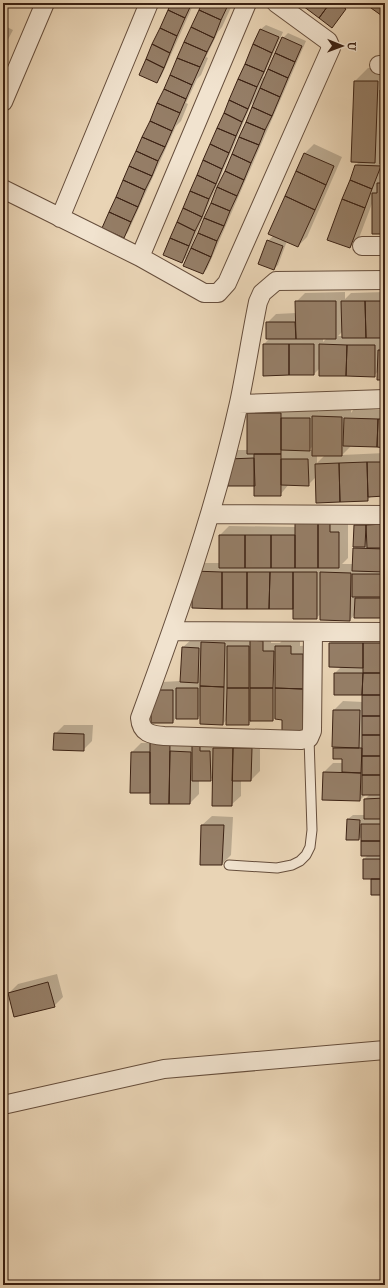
<svg xmlns="http://www.w3.org/2000/svg" width="388" height="1288" font-family="'IM FELL Great Primer',serif">
<style>
.shadow{fill:#0003;fill-rule:evenodd}
.building{fill:#957e67;stroke:#3b2113}
.lines{fill:none;stroke-linecap:round;stroke-linejoin:round}
.lane-casing{stroke:#664e3c;stroke-width:11}
.street-casing{stroke:#664e3c;stroke-width:20}
.lane{stroke:#f1e3cf;stroke-width:9}
.street{stroke:#f1e3cf;stroke-width:18}
</style>
<rect width="100%" height="100%" fill="#e9d4b5"/>
<filter id="stains"><feTurbulence type="fractalNoise" baseFrequency=".005" numOctaves="4"/><feColorMatrix values="0 0 0 0 .2 0 0 0 0 .09 0 0 0 0 .02 0 0 0 .5 -.17"/></filter>
<radialGradient id="worn" r=".72"><stop offset=".6" stop-color="#630" stop-opacity="0"/><stop offset="1" stop-color="#630" stop-opacity=".3"/></radialGradient>
<!-- shadow -->
<path class="shadow" d="M172,3H194L161,77L156,82Z
M203,3H233L222,27L218,32L206,57L208,58L201,75L197,79L186,103L188,104L181,121L176,126L128,232L124,237Z
M300,3H348L349,4L332,26Z
M3,25L13,30L3,49Z
M266,25L283,32L263,77L266,78L283,38L288,33L306,41L207,269L203,273L257,99L251,105L186,258L181,262L164,255L261,29Z
M368,68L385,69V168L380,181L385,176V233L373,201L359,238L350,247L356,165L360,161L355,81Z
M314,144L342,157L307,237L298,246L287,241L278,265L274,269L268,241L274,235L270,233L305,153Z
M345,292V299L351,293L385,292V380L378,371L374,376L320,368L314,374L264,344L270,338L267,323L276,314L296,313V302L305,293ZM343,331V336H338ZM323,338H327L323,342Z
M257,405L319,409L318,412L322,408H351V413L354,409L385,410V447L351,446L342,455L385,453V495L372,496L367,500L316,477L308,485L289,484L280,495L256,485L229,459L238,450H248V414ZM313,446V450H309ZM317,455H325L317,463Z
M385,516V617L355,614L350,620L321,614L316,618L294,608L193,607L202,563H220V535L229,526L296,527V523H348V558L342,564H354V549L357,546L355,526L359,521Z
M271,632V643H280L285,637H300V646L312,645L303,733L283,719L276,717L273,720H253L248,724L227,719L223,724L201,715L197,718H176L173,722H152L161,682L181,681L182,648L192,639L233,634V641L237,638Z
M339,634H385V894L372,878L364,859L368,855L362,837L359,839L348,819L353,815H365V799L370,794H366L360,800L324,772L333,763H343V758L334,748L336,746L334,710L343,701L363,702V694L335,673L342,666L330,643Z
M64,725H93L92,741L83,750L55,734Z
M260,740V771L251,780H241V796L231,805L214,776L210,780H199V794L190,803H151V792L132,752L141,743Z
M212,816L233,817L231,855L222,864H201L202,825Z
M57,974L63,997L54,1006L9,993L18,984Z"/>
<!-- building -->
<path class="building" d="M171,3H192L185,18L168,10Z
M202,3H229L221,20L199,10Z
M306,3H330L319,18L303,6Z
M330,3H338L346,9L332,28L319,18Z
M364,3H385V18Z
M168,10L185,18L177,36L160,28Z
M199,10L221,20L214,38L191,27Z
M191,27L214,38L207,52L184,42Z
M160,28L177,36L170,53L152,44Z
M260,29L279,37L272,53L253,44Z
M282,37L302,46L295,62L275,53Z
M184,42L207,52L200,67L177,58Z
M152,44L170,53L164,68L146,59Z
M253,44L272,53L264,72L245,64Z
M275,53L295,62L288,78L268,69Z
M177,58L200,67L192,85L170,75Z
M146,59L164,68L157,83L139,75Z
M245,64L264,72L257,87L238,79Z
M268,69L288,78L280,97L260,88Z
M170,75L192,85L186,99L164,89Z
M238,79L257,87L248,109L229,100Z
M354,81H378L375,163L351,162Z
M260,88L280,97L272,116L252,107Z
M164,89L186,99L180,113L157,103Z
M380,90H385V125H380Z
M229,100L248,109L242,122L224,113Z
M157,103L180,113L172,131L150,121Z
M252,107L272,116L265,130L246,122Z
M224,113L242,122L236,136L217,128Z
M150,121L172,131L165,147L142,137Z
M246,122L265,130L259,145L239,137Z
M380,125H385V164H380Z
M217,128L236,136L229,153L210,144Z
M142,137L165,147L158,161L136,151Z
M239,137L259,145L251,163L232,154Z
M210,144L229,153L222,169L203,160Z
M136,151L158,161L152,176L129,166Z
M304,153L334,166L326,185L296,171Z
M232,154L251,163L244,180L225,171Z
M203,160L222,169L216,184L197,175Z
M355,165L381,166L372,189L350,180Z
M129,166L152,176L145,190L123,180Z
M225,171L244,180L237,196L217,187Z
M296,171L326,185L315,210L285,196Z
M197,175L216,184L209,199L190,191Z
M123,180L145,190L138,207L116,197Z
M350,180L372,189L365,208L342,199Z
M377,183H385V234H372V193H377Z
M217,187L237,196L230,211L211,203Z
M190,191L209,199L202,217L183,208Z
M285,196L315,210L298,247L268,234Z
M116,197L138,207L131,222L109,212Z
M342,199L365,208L350,248L327,240Z
M211,203L230,211L224,226L204,218Z
M183,208L202,217L195,231L177,222Z
M109,212L131,222L124,238L102,228Z
M204,218L224,226L217,241L198,233Z
M177,222L195,231L189,246L170,238Z
M198,233L217,241L211,257L191,248Z
M170,238L189,246L182,263L163,255Z
M267,240L283,246L274,270L258,264Z
M191,248L211,257L203,274L183,266Z
M295,301H336V339H296Z
M341,301H365L366,338H342Z
M365,301H385V338H366Z
M266,322H295L296,339H266Z
M263,344H289V375L263,376Z
M289,344H314V375H289Z
M319,344L347,345L346,376H319Z
M347,345H375V377L346,376Z
M378,350H385V380H377Z
M247,413H281V454H247Z
M312,416L342,417V456H312Z
M281,418H310V451L281,450Z
M344,418L378,419L377,447L343,446Z
M378,419H385V448L377,447Z
M254,454H281V496H254Z
M254,458L255,486H228V459Z
M281,459H308L309,486L281,485Z
M367,462H385V496L368,497Z
M367,462L368,501L340,502L339,463Z
M339,463L340,502L316,503L315,464Z
M295,522H318V568H295Z
M318,522L330,523V532H339V568H318Z
M385,524V548H367L366,525Z
M354,525H366L365,547H353Z
M219,535H245V568H219Z
M245,535H271V568H245Z
M271,535H295V568H271Z
M353,548L385,549V572L352,571Z
M192,571L222,572V609L192,608Z
M222,572H247V609H222Z
M247,572H270L269,609H247Z
M270,572H293V609H269Z
M293,572H317V619H293Z
M320,572L351,573L350,621L320,620Z
M352,574H385V597H352Z
M355,598H385V618H354Z
M250,640L263,641V651H274L273,688H250Z
M201,642L225,643L224,687L200,686Z
M329,643H363V668L329,667Z
M363,643H385V673H363Z
M227,646H249V688H227Z
M275,646H291V654H303V689L275,688Z
M182,647L199,648L198,683L180,682Z
M334,673H363L362,695H334Z
M363,673H385V695H362Z
M200,686L224,687L223,725L200,724Z
M176,688H198V719H176Z
M227,688H249V725H226Z
M250,688H273V721H250Z
M275,688L303,689V734H282V720L275,719Z
M151,690H173V723H151Z
M362,695H385V716H362Z
M333,710H360L359,748L332,747Z
M362,716H385V735H362Z
M54,733L84,734V751L53,750Z
M362,735H385V756H362Z
M150,743H170L169,804H150Z
M192,743H200V751H210L211,781H192Z
M213,748H233L232,806H212Z
M233,748H252L251,781H232Z
M333,748H362L361,773L342,772V759H333Z
M170,751L191,752L190,804H169Z
M131,752H150V793H130Z
M362,756H385V775H362Z
M323,772L361,773L360,801L322,800Z
M362,775H385V795H362Z
M385,798V819H364V799Z
M347,819L360,820L359,840H346Z
M361,824H385V841H361Z
M201,825H224L222,865H200Z
M361,841H385V856H361Z
M363,859H385V879H363Z
M371,879H385V895H371Z
M48,982L55,1007L14,1017L8,993Z"/>
<g class="lines">
<!-- lane casing -->
<g class="lane-casing">
<path id="lane" d="M229,865L277,868L292,865L300,861L306,855L310,847L312,830L309,738"/>
</g>
<!-- street casing -->
<g class="street-casing">
<path id="street" d="M379,65H385
M3,102L45,3
M3,189L140,257L204,293H218L227,283L331,48L328,41L276,3
M60,218L149,3
M362,246H385
M140,257L247,3
M239,404L385,399
M210,514L385,515
M172,631L385,632
M313,632L312,731L309,738L301,740L164,736C151,735 141,733 140,718C178,615 215,511 239,403C246,370 251,336 258,302L262,293L276,281L385,280
M3,1105L164,1069L385,1050"/>
</g>
<!-- lane -->
<use href="#lane" class="lane"/>
<!-- street -->
<use href="#street" class="street"/>
</g>
<!-- margin -->
<rect width="388" height="1288" fill="none" stroke="#e9d4b5" stroke-width="16"/>
<rect x="4" y="4" width="380" height="1280" fill="none" stroke="#3b2113" stroke-width="2"/>
<rect x="8" y="8" width="372" height="1272" fill="none" stroke="#3b2113"/>
<!-- north arrow -->
<g transform="translate(342 46) rotate(91)" stroke="#f1e3cf" stroke-width="3" paint-order="stroke">
<path d="M0-3L7 15L0 10L-7 15Z" fill="#3b2113"/>
<text y="-6" font-size="11" font-weight="bold" text-anchor="middle" fill="#3b2113">U</text>
</g>
<rect width="100%" height="100%" filter="url(#stains)"/>
<rect width="100%" height="100%" fill="url(#worn)"/>
</svg>
